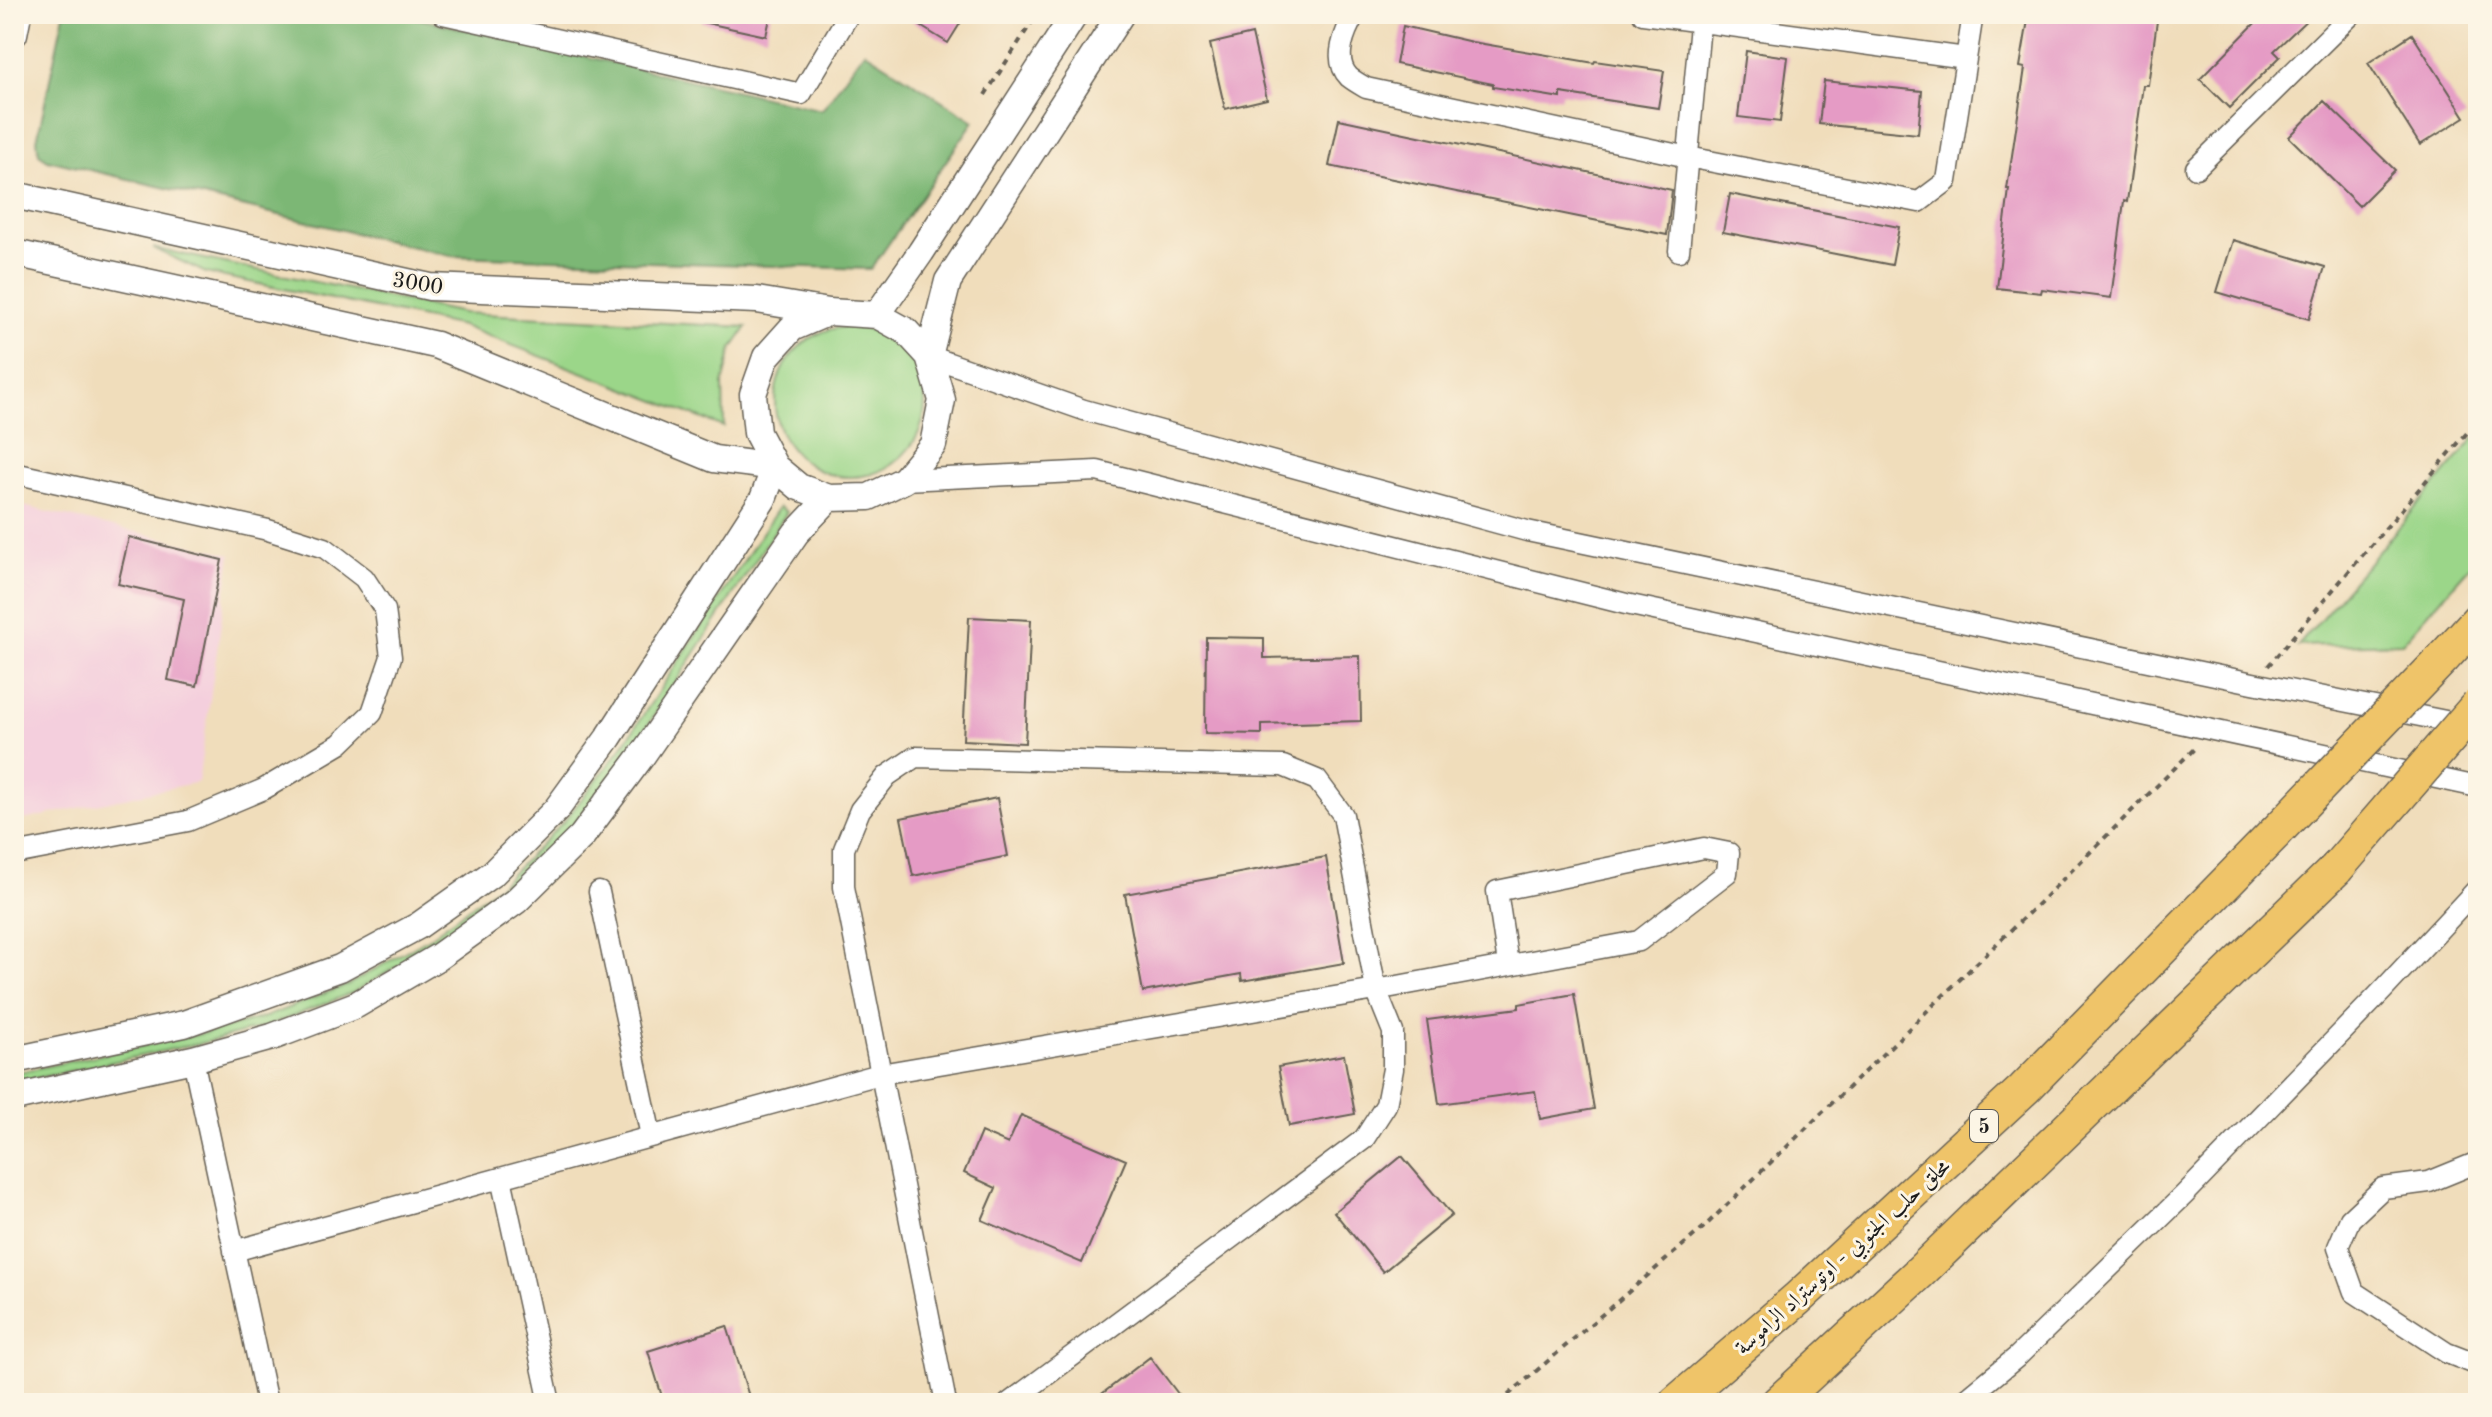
<svg xmlns="http://www.w3.org/2000/svg" width="2492" height="1417" font-family="'Old Standard TT',Amiri,serif">
<style>
.built{fill:#f4cfdd}
.green{fill:#9bd689;stroke:#5c7952;stroke-width:2}
.forest{fill:#7cb775;stroke:#4c6a48;stroke-width:2}
.building{fill:#e59bc5}
.lines{fill:none;stroke-linecap:round;stroke-linejoin:round}
.minor-casing{stroke:#666054;stroke-width:23}
.tertiary-casing{stroke:#666054;stroke-width:29}
.trunk-casing{stroke:#666054;stroke-width:37}
.path{stroke:#666054;stroke-width:4;stroke-dasharray:6 6;stroke-linecap:butt}
.minor{stroke:#fff;stroke-width:20}
.tertiary{stroke:#fff;stroke-width:26}
.trunk{stroke:#efc469;stroke-width:34}
.trunk-bridge-casing{stroke:#666054;stroke-width:37;stroke-linecap:butt}
.trunk-bridge{stroke:#efc469;stroke-width:34}
.labels{text-anchor:middle;stroke-width:6;stroke-linejoin:round;paint-order:stroke}
.shield{fill:#fcf5e5;stroke:#5f5d58;stroke-width:2}
.shield-label{font-size:20px;font-weight:bold;fill:#1c1c1c}
.street-label{font-size:22px;fill:#1c1c1c;stroke:#fcf5e5}
</style>
<rect width="100%" height="100%" fill="#fcf5e5"/>
<filter id="ink" filterUnits="userSpaceOnUse"><feTurbulence type="fractalNoise" baseFrequency=".0125" numOctaves="2"/><feDisplacementMap in="SourceGraphic" scale="16" xChannelSelector="R" yChannelSelector="G"/><feConvolveMatrix kernelMatrix="1 2 1 2 8 2 1 2 1" color-interpolation-filters="sRGB"/></filter>
<filter id="wash" filterUnits="userSpaceOnUse"><feTurbulence type="fractalNoise" baseFrequency=".006" numOctaves="4" result="noise"/><feDisplacementMap in="SourceGraphic" scale="32" xChannelSelector="R" yChannelSelector="G"/><feGaussianBlur stdDeviation="1.8" result="paint"/><feColorMatrix in="noise" values="0 0 0 0 0 0 0 0 0 0 0 0 0 0 0 0 0 1.4 0 .05"/><feComposite in="paint" operator="in"/></filter>
<g filter="url(#wash)">
<rect width="100%" height="100%" fill="#f0ddbb"/>
<!-- built -->
<path class="built" d="M14,504L231,554L198,782L14,822Z"/>
<!-- green -->
<path class="green" d="M153,248L463,313L747,327L732,349L723,384L724,427L462,326L206,273Z
M775 402a75 75 0 1 1 150 0a75 75 0 1 1-150 0Z
M2478,434V557L2402,643L2298,646Z
M779,507L787,512L631,751L572,827L507,891L432,946L352,993L268,1026L211,1041L14,1083V1073L209,1032L265,1017L349,984L427,939L501,884L565,820L623,746Z"/>
<!-- forest -->
<path class="forest" d="M64,14H398L822,110L864,51L974,121L871,269L451,256L48,160L39,154L37,140Z"/>
<g id="blocks">
<!-- building -->
<path class="building" d="M703,14H771L766,36L702,22Z
M901,14H966L948,43Z
M2029,14H2158L2148,85H2143L2127,202L2124,201L2111,298L2042,289L2041,293L1997,288L2009,189H2007L2025,68L2020,67Z
M2264,14H2313L2274,51L2280,57L2229,108L2200,79Z
M1403,26L1472,42L1594,63L1595,61L1664,71L1658,108L1561,93V98L1493,87V84L1396,64Z
M1252,34L1267,99L1225,109L1210,44Z
M2412,34L2465,117L2420,145L2368,63Z
M1746,51L1788,57L1780,122L1738,117Z
M1824,81L1922,91L1918,134L1819,124Z
M2324,101L2395,170L2359,206L2289,137Z
M1339,119L1672,190L1667,235L1329,166Z
M1730,194L1899,227L1892,265L1723,232Z
M2233,240L2325,267L2309,319L2217,292Z
M129,537L222,560L197,686L168,680L184,599L118,584Z
M969,617L1031,620L1025,743L963,740Z
M1206,637L1264,638V658L1360,656L1361,721L1262,724V734L1205,733Z
M997,798L1008,856L913,876L901,818Z
M1326,857L1344,963L1242,981L1241,974L1143,992L1125,894Z
M1574,994L1594,1109L1540,1119L1535,1091L1439,1104L1427,1020L1519,1008V1004Z
M1344,1055L1355,1114L1289,1126L1278,1067Z
M1021,1115L1126,1160L1082,1263L982,1220L996,1188L964,1173L981,1132L1008,1144Z
M1402,1156L1452,1215L1383,1272L1334,1212Z
M727,1326L751,1403H664L648,1351Z
M1150,1357L1185,1403H1090Z"/>
</g>
</g>
<g filter="url(#ink)">
<use href="#blocks" fill-opacity="0" stroke="#666054" stroke-width="2"/>
<g class="lines">
<!-- minor casing -->
<g class="minor-casing">
<path id="minor" d="M443,14L801,94L849,14
M1355,14C1345,31 1332,60 1349,77C1354,81 1361,85 1366,88L1688,157L1919,202L1947,181L1973,14
M1643,14L1966,58
M2196,168L2352,14
M1679,251L1701,14
M929,356L1084,410L1527,531L2253,683L2466,725
M14,473L268,530L325,548L364,578L385,610L391,657L372,713L340,744L264,789L188,821L14,854
M904,480L1097,471L1626,604L2478,787
M599,892L651,1136
M193,1059L267,1403
M2478,1162L2429,1182L2383,1188L2350,1219L2338,1247L2354,1292L2447,1353L2478,1365
M501,1178L550,1403
M234,1251L880,1074L1376,990L1639,941L1727,873L1729,853L1704,848L1497,891L1508,964
M946,1403L844,887V849L860,810L887,776L915,757L1283,766L1317,780L1343,815L1376,990L1393,1032V1069L1386,1105L1364,1139L1009,1403
M1961,1403L2017,1357L2184,1195L2383,990L2478,888"/>
</g>
<!-- tertiary casing -->
<g class="tertiary-casing">
<path id="tertiary" d="M14,34L18,14
M14,195L430,287L757,300L829,312
M14,253L436,345L714,459L775,467L763,499L609,737L556,810L493,873L418,926L340,968L184,1024L14,1060
M877,315L921,252L1075,14
M929,356L948,281L1121,14
M14,1098L193,1059L272,1037L356,1005L438,957L516,901L582,836L641,757L796,533L829,498L869,497L904,480L933,445L942,400L929,356L906,331L877,315L829,312L792,328L766,357L753,394L757,433L775,467L799,487L829,498"/>
</g>
<!-- trunk casing -->
<g class="trunk-casing">
<path id="trunk" d="M2444,657L2478,620
M1676,1403L1797,1299L2024,1089L2275,833
M1778,1403L1918,1274L2336,869"/>
</g>
<!-- path -->
<path class="path" d="M985,95L1037,14
M2268,666L2478,420
M1499,1403L1703,1228L2045,897L2196,747"/>
<!-- minor -->
<use href="#minor" class="minor"/>
<!-- tertiary -->
<use href="#tertiary" class="tertiary"/>
<!-- trunk -->
<use href="#trunk" class="trunk"/>
<!-- trunk-bridge casing -->
<g class="trunk-bridge-casing">
<path id="trunk-bridge" d="M2275,833L2444,657
M2336,869L2478,705"/>
</g>
<!-- trunk-bridge -->
<use href="#trunk-bridge" class="trunk-bridge"/>
</g>
</g>
<g class="labels">
<!-- shield labels -->
<rect class="shield" x="1970" y="1110" width="28" height="32" rx="6"/>
<g class="shield-label">
<text x="1984" y="1133">5</text>
</g>
<!-- street labels -->
<g class="street-label">
<text transform="translate(418 282) rotate(9)" y="8">3000</text>
<text transform="translate(1842 1256) rotate(-42)" y="8">محلق حلب الجنوبي - اوتوستراد الراموسة</text>
</g>
</g>
<!-- margin -->
<rect width="2492" height="1417" fill="none" stroke="#fcf5e5" stroke-width="48"/>
</svg>
